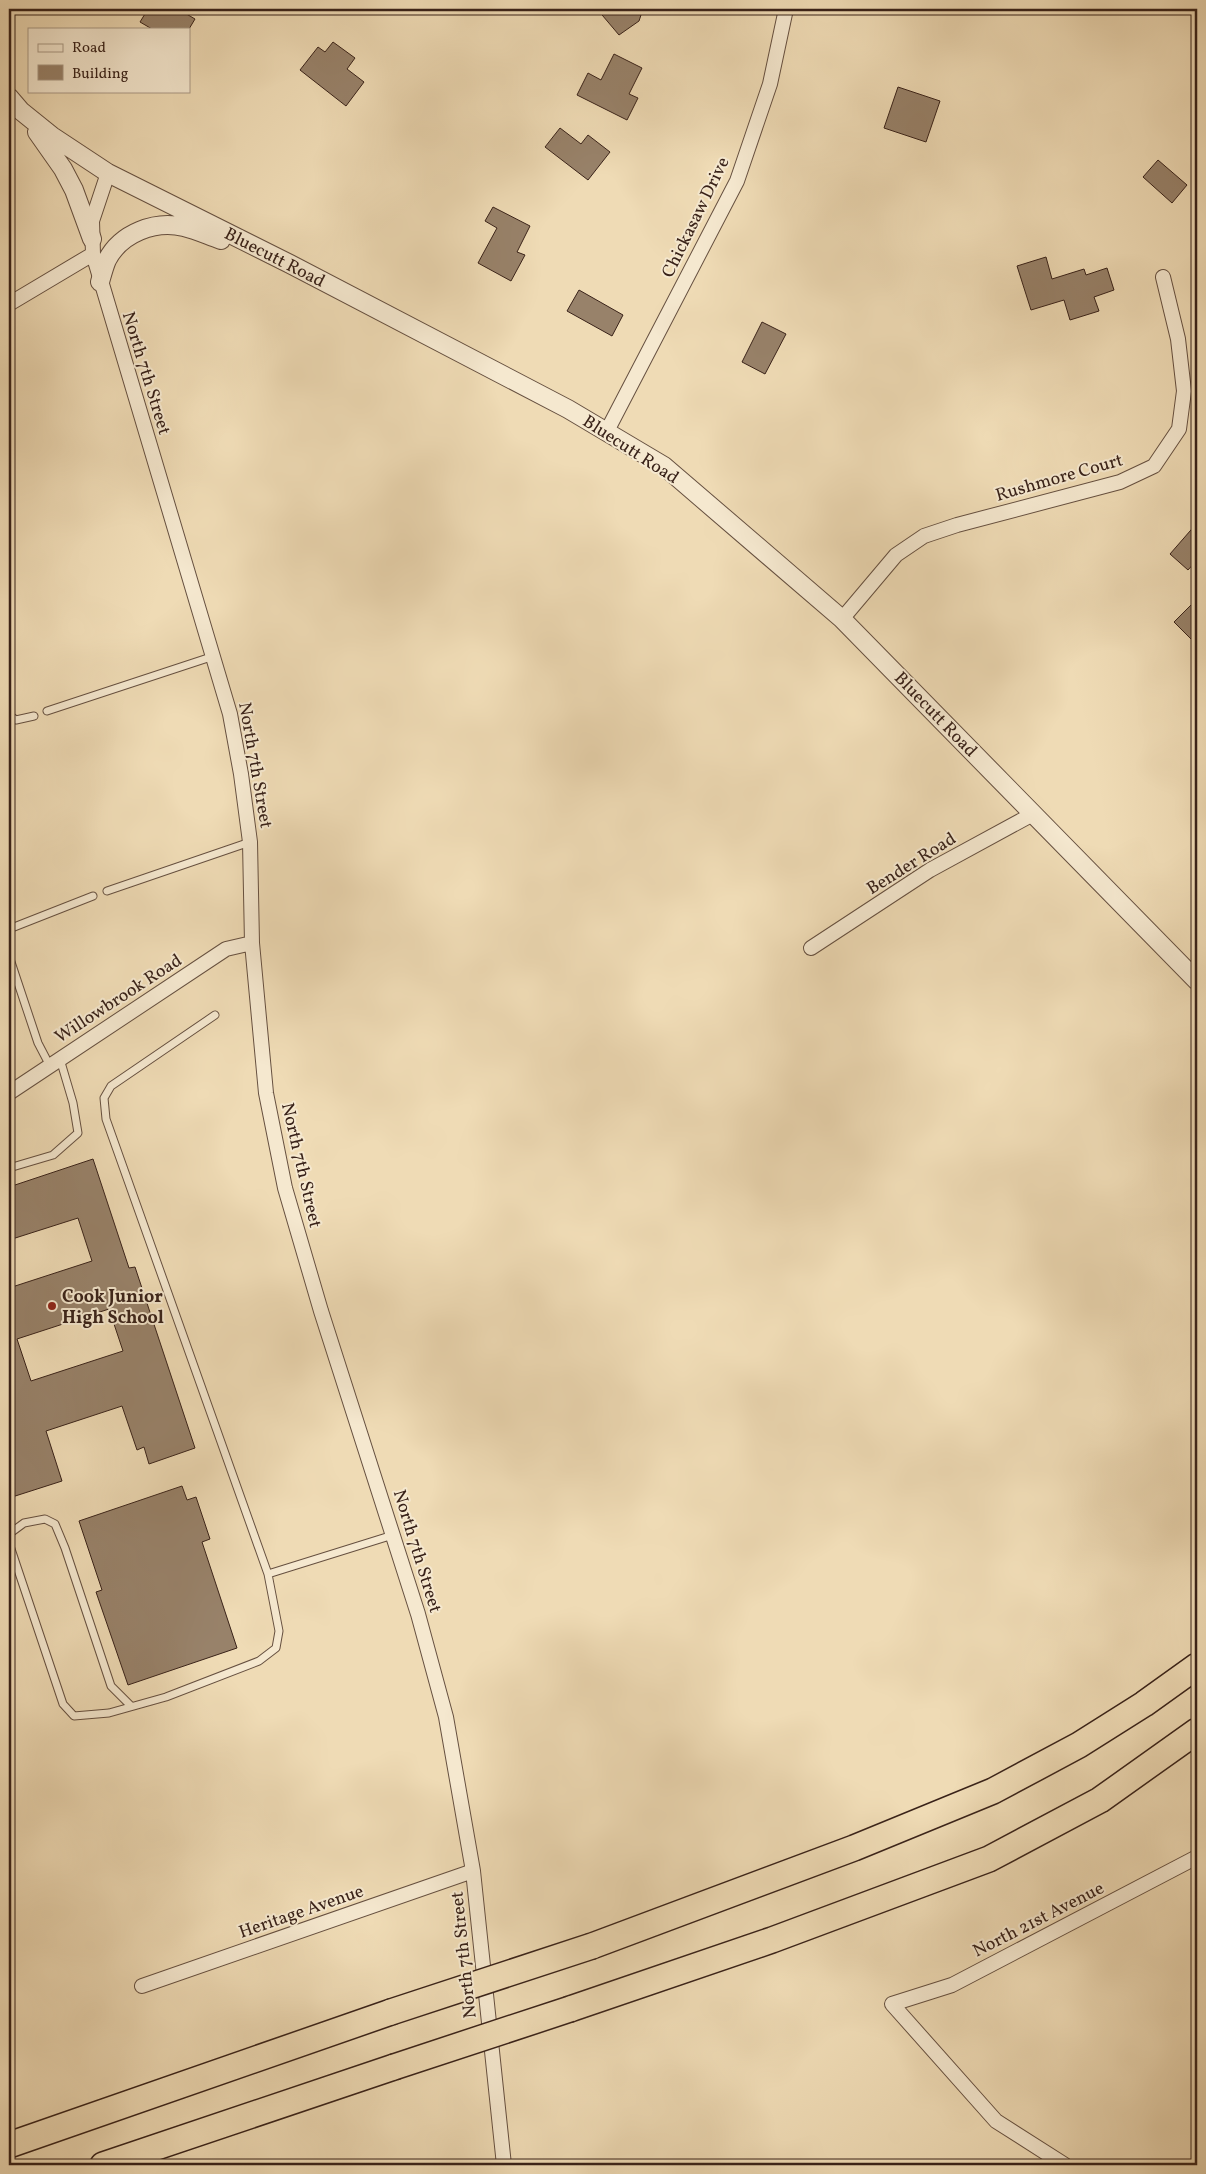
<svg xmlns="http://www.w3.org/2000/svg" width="1206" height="2174" font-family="Vollkorn,serif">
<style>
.building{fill:#98826a;stroke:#392219;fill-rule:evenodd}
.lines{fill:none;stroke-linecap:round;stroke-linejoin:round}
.service-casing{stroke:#665040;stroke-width:9}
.minor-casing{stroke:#665040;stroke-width:16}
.tertiary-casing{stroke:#665040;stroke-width:20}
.motorway-casing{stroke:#392219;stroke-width:28}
.service{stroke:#f5e8cf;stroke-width:7}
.minor{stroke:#f5e8cf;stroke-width:14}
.tertiary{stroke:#f5e8cf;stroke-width:18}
.motorway{stroke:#efdbb5;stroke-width:25}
.motorway-bridge-casing{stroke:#392219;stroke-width:28;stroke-linecap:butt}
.motorway-bridge{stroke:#efdbb5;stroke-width:25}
.poi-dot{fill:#8f2418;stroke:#f5e8cf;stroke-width:2}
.labels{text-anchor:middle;stroke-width:4;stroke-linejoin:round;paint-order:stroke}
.street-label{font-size:18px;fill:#392219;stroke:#f5e8cf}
.poi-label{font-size:18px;font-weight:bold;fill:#392219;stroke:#f5e8cf;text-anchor:start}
</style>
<rect width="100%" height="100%" fill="#efdbb5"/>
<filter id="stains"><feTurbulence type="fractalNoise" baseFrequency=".004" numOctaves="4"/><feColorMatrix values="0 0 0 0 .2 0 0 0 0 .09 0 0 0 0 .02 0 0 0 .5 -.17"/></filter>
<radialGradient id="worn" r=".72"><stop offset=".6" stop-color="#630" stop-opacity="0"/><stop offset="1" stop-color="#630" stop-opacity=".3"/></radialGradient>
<!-- building -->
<path class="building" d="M148,9H178L195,19L189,29H152L140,22Z
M597,9H643L639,21L619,35Z
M333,42L355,58L347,69L364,82L346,106L300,70L318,47L325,52Z
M614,54L642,68L629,94L638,98L627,120L577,95L588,73L601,80Z
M898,87L940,101L926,142L884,128Z
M560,128L581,144L588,135L610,152L588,180L545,147Z
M1158,160L1187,185L1172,203L1143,177Z
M493,207L530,226L517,252L525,255L511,281L478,263L497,228L485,221Z
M1046,257L1052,279L1084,269L1086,275L1107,268L1114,290L1094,297L1099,311L1070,320L1064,300L1031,310L1017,266Z
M579,290L623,315L612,336L567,311Z
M762,322L786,334L765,374L742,362Z
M1197,523V560L1188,570L1170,554Z
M1197,599V645L1174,622Z
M93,1159L129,1268L135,1267L195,1448L149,1464L144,1447L137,1450L122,1406L46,1431L62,1481L9,1498V1288L92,1261L78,1218L9,1240V1187ZM109,1309L123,1351L31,1381L17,1339Z
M182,1486L187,1500L196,1497L210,1539L202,1542L237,1648L128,1685L96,1592L102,1590L79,1521Z"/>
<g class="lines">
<!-- service casing -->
<g class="service-casing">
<path id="service" d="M47,711L214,656
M9,715L16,720L34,716
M107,891L250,842
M9,929L93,896
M9,956L38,1043L50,1066
M9,1168L53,1155L78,1133L73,1103L60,1059
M9,1534L24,1523L45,1519L55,1524L65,1548L111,1686L131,1706
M9,1543L63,1704L74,1716L109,1713L166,1697L259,1661L276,1648L279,1631L268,1574L106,1119L104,1098L111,1086L215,1015
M268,1574L393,1535"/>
</g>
<!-- minor casing -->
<g class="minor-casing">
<path id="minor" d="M108,173L92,221L93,254L230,714L241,774L250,842L252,943L266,1093L285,1188L321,1311L418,1614L446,1717L473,1871L504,2165
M9,304L93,254
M607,431L737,181L770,84L786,9
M842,619L896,555L924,536L957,525L1120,482L1154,466L1179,429L1184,391L1178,339L1163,277
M811,948L930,870L1033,814
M9,1093L226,949L252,943
M142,1986L473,1871
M1065,2165L996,2121L892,2004L952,1985L1197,1857"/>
</g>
<!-- tertiary casing -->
<g class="tertiary-casing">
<path id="tertiary" d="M9,97L21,111L52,136L108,173L290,264L568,409L664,466L842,619L1197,981
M37,132L63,169L74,190L92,239
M100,282C102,275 104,267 107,260C121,233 155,220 184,227C197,230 209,236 221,240"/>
</g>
<!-- motorway casing -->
<g class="motorway-casing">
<path id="motorway" d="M592,1946L854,1848L993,1791L1079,1745L1144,1704L1197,1666
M570,2009L772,1940L989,1859L1100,1800L1197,1731
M9,2145L391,2012
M103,2165L394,2067"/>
</g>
<!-- service -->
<use href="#service" class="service"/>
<!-- minor -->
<use href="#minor" class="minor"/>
<!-- tertiary -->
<use href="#tertiary" class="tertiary"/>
<!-- motorway -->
<use href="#motorway" class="motorway"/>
<!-- motorway-bridge casing -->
<g class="motorway-bridge-casing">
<path id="motorway-bridge" d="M391,2012L592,1946
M394,2067L570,2009"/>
</g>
<!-- motorway-bridge -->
<use href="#motorway-bridge" class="motorway-bridge"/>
</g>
<!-- markers -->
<circle class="poi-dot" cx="52" cy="1306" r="5"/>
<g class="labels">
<!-- street labels -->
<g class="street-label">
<text transform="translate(695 217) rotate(-64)" y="6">Chickasaw Drive</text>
<text transform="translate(275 257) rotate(27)" y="6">Bluecutt Road</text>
<text transform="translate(147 373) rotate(73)" y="6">North 7th Street</text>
<text transform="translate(631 449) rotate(33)" y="6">Bluecutt Road</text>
<text transform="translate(1059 477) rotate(-16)" y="6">Rushmore Court</text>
<text transform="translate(936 714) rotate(46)" y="6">Bluecutt Road</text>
<text transform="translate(256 765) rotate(80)" y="6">North 7th Street</text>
<text transform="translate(911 863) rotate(-32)" y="6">Bender Road</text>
<text transform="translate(118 998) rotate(-33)" y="6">Willowbrook Road</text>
<text transform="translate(302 1165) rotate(77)" y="6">North 7th Street</text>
<text transform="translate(418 1551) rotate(73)" y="6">North 7th Street</text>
<text transform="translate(301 1911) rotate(-19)" y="6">Heritage Avenue</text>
<text transform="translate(1038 1919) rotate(-27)" y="6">North 21st Avenue</text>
<text transform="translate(463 1955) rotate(-96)" y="6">North 7th Street</text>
</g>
<!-- poi labels -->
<g class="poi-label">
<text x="62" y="1302">Cook Junior<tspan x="62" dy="21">High School</tspan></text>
</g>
</g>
<!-- margin -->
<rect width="1206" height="2174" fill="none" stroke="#efdbb5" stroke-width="30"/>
<rect x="10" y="10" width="1186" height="2154" fill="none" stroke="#392219" stroke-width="2.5"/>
<rect x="15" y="15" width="1176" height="2144" fill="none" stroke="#392219"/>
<!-- legend -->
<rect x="28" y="28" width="162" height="65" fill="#f5e8cf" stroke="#aa9986"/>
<rect x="38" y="44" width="25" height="8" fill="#f5e8cf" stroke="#aa9986"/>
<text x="72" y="52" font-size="15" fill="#392219">Road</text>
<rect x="38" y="65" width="25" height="15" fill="#98826a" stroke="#aa9986"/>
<text x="72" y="78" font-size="15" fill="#392219">Building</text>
<rect width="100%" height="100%" filter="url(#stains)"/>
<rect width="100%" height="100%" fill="url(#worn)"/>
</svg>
